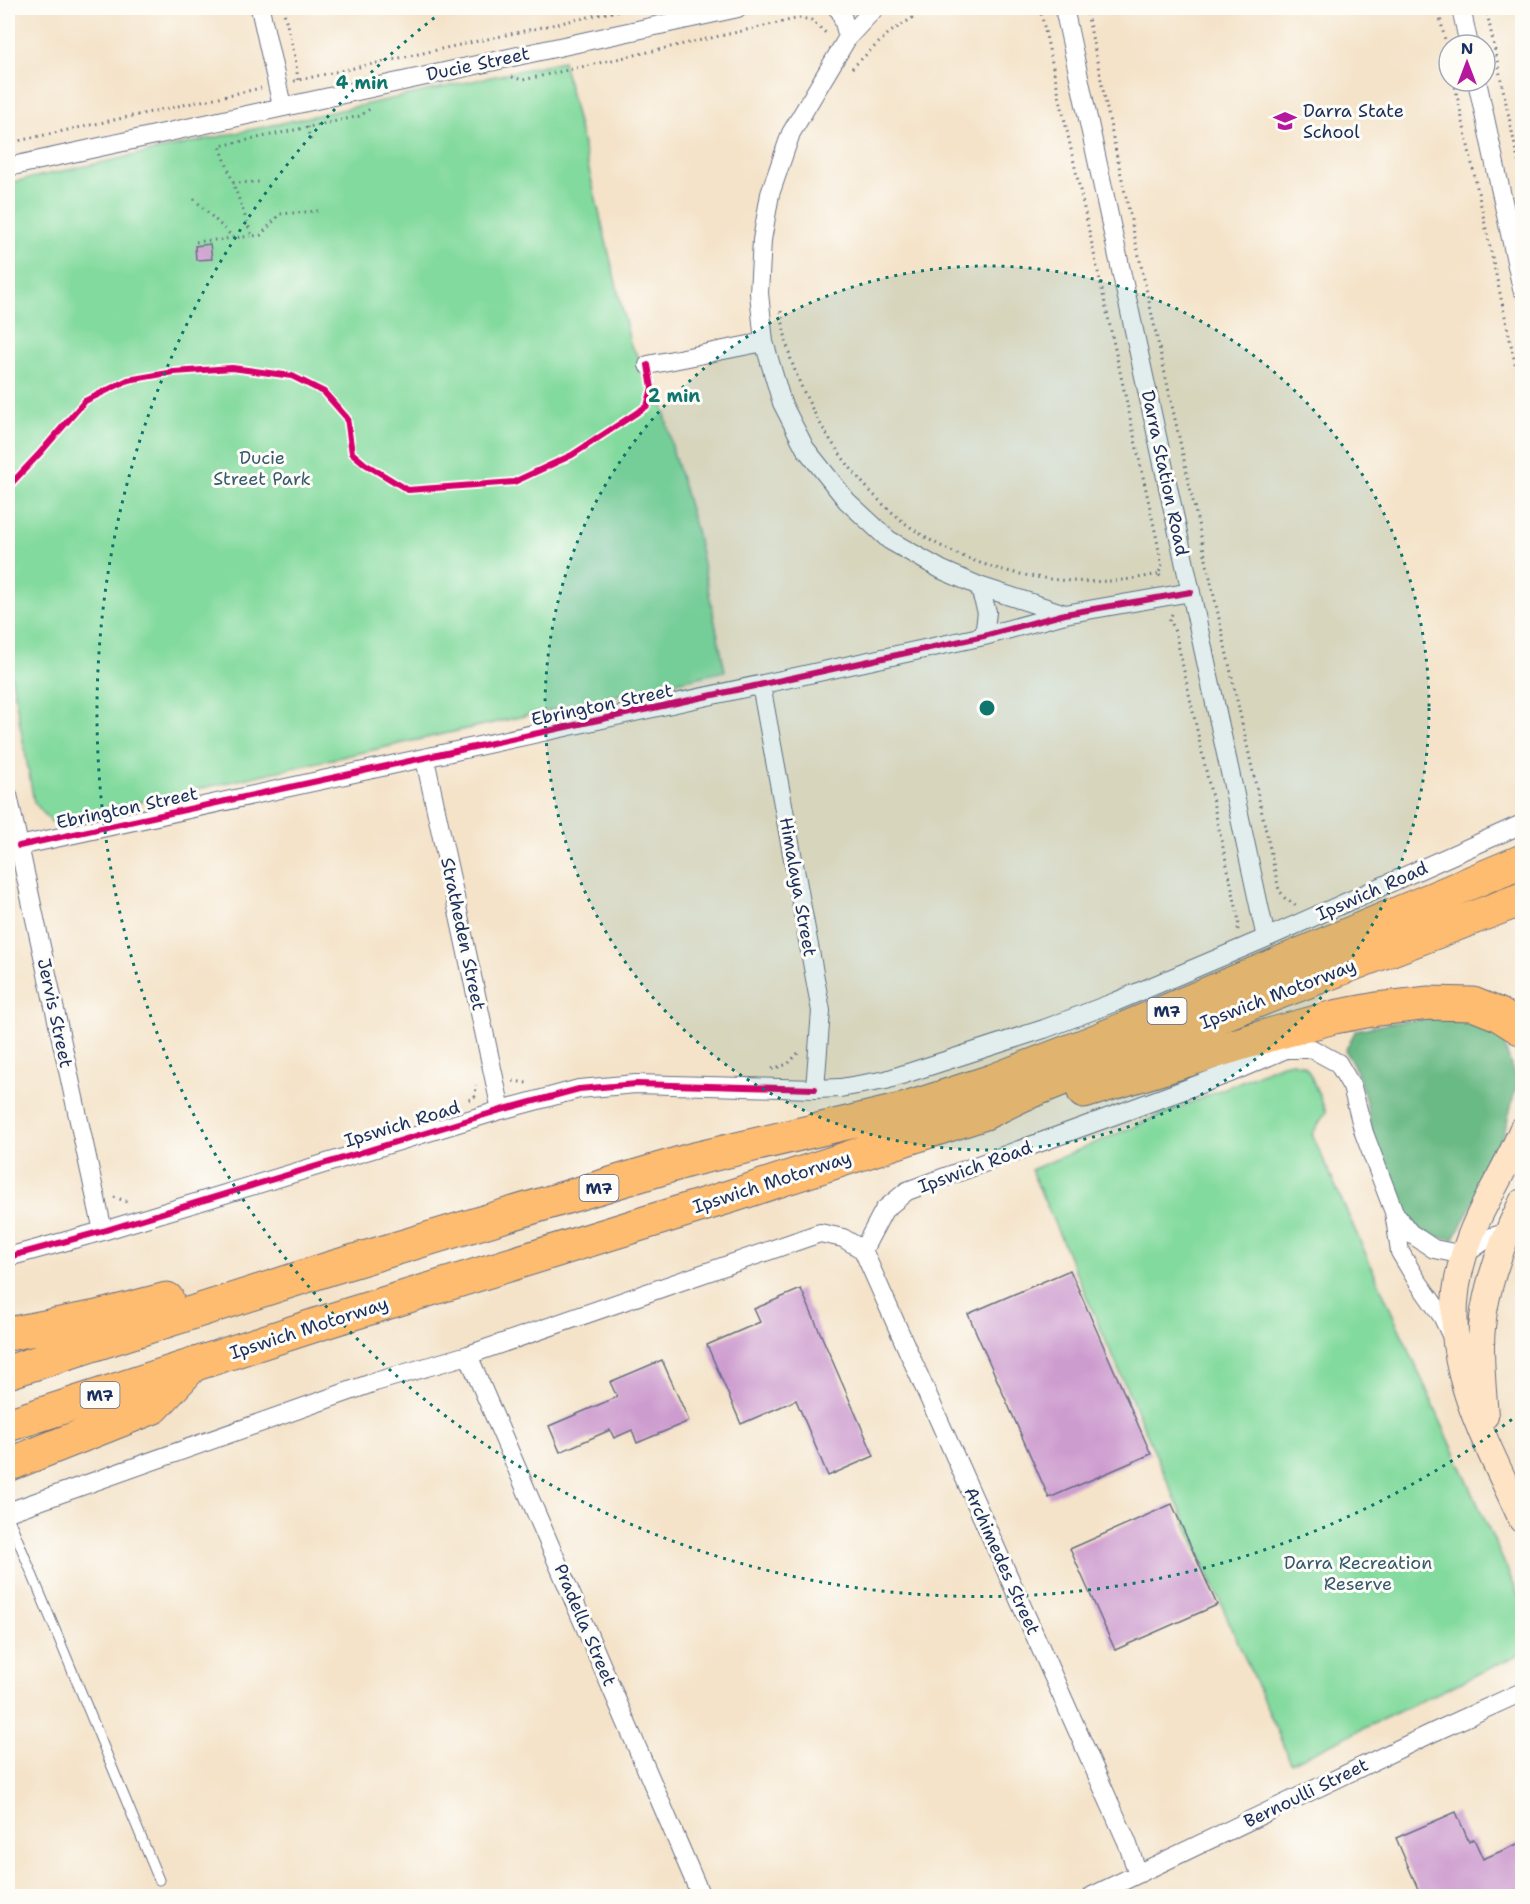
<svg xmlns="http://www.w3.org/2000/svg" width="1530" height="1904" font-family="'Shantell Sans',sans-serif">
<style>
.green{fill:#83da9e;stroke:#4f847e;stroke-width:1.5}
.forest{fill:#6aba85;stroke:#427472;stroke-width:1.5}
.building{fill:#cd9ccf}
.lines{fill:none;stroke-linecap:round;stroke-linejoin:round}
.service-casing{stroke:#676e83;stroke-width:11}
.minor-casing{stroke:#676e83;stroke-width:20}
.secondary-casing{stroke:#676e83;stroke-width:28}
.motorway-casing{stroke:#676e83;stroke-width:35}
.path{stroke:#676e83;stroke-width:3;stroke-dasharray:1.5 4.5;stroke-linecap:butt}
.service{stroke:#fff;stroke-width:9}
.minor{stroke:#fff;stroke-width:18}
.secondary{stroke:#fee4c5;stroke-width:26}
.motorway{stroke:#fdbc6f;stroke-width:33}
.cycleway-casing{stroke:#fdfcf7;stroke-width:10}
.cycleway{stroke:#d6006c;stroke-width:6}
.ring{fill:none;stroke:#0f766e;stroke-width:3;stroke-dasharray:3 6}
.labels{text-anchor:middle;stroke-width:6;stroke-linejoin:round;paint-order:stroke}
.shield{fill:#fdfcf7;stroke:#5f6c8c;stroke-width:1.5}
.shield-label{font-size:16px;font-weight:bold;fill:#1b2f5e}
.street-label{font-size:18px;fill:#1b2f5e;stroke:#fdfcf7}
.poi-label{font-size:18px;fill:#1b2f5e;stroke:#fdfcf7;text-anchor:start}
.park-label{font-size:18px;fill:#355a6e;stroke:#fdfcf7}
.centre{fill:#0f766e;stroke:#fdfcf7;stroke-width:3}
.ring-label{font-size:18px;text-anchor:middle;font-weight:bold;fill:#0f766e;stroke:#fdfcf7;stroke-width:6;stroke-linejoin:round;paint-order:stroke}
</style>
<rect width="100%" height="100%" fill="#fdfcf7"/>
<filter id="ink" filterUnits="userSpaceOnUse"><feTurbulence type="fractalNoise" baseFrequency=".0167" numOctaves="2"/><feDisplacementMap in="SourceGraphic" scale="12" xChannelSelector="R" yChannelSelector="G"/><feConvolveMatrix kernelMatrix="1 2 1 2 8 2 1 2 1" color-interpolation-filters="sRGB"/></filter>
<filter id="wash" filterUnits="userSpaceOnUse"><feTurbulence type="fractalNoise" baseFrequency=".008" numOctaves="4" result="noise"/><feDisplacementMap in="SourceGraphic" scale="24" xChannelSelector="R" yChannelSelector="G"/><feGaussianBlur stdDeviation="1.35" result="paint"/><feColorMatrix in="noise" values="0 0 0 0 0 0 0 0 0 0 0 0 0 0 0 0 0 1.4 0 .05"/><feComposite in="paint" operator="in"/></filter>
<g filter="url(#wash)">
<rect width="100%" height="100%" fill="#f4e3c9"/>
<!-- green -->
<path class="green" d="M563,61L631,346L659,386L674,455L696,530L725,671L51,822L34,802L8,657V183Z
M1292,1062L1305,1066L1310,1074L1326,1112L1312,1134L1522,1603V1653L1291,1763L1031,1170L1282,1064Z"/>
<!-- forest -->
<path class="forest" d="M1442,1018L1482,1024L1503,1041L1517,1084L1503,1137L1484,1182L1454,1239L1430,1236L1408,1222L1391,1183L1373,1137L1365,1098L1356,1070L1345,1051L1356,1030L1396,1022Z"/>
<g id="blocks">
<!-- building -->
<path class="building" d="M210,244L212,259L196,260L195,246Z
M1070,1270L1151,1454L1049,1498L968,1314Z
M801,1289L874,1456L828,1476L796,1400L741,1424L707,1345L760,1322L754,1309Z
M662,1360L689,1421L637,1443L632,1430L614,1438L610,1430L560,1452L549,1426L617,1397L610,1382Z
M1172,1504L1217,1605L1115,1650L1070,1549Z
M1456,1812L1469,1842L1474,1839L1483,1859L1522,1842V1896H1421L1396,1838Z"/>
</g>
</g>
<g filter="url(#ink)">
<use href="#blocks" fill-opacity="0" stroke="#676e83" stroke-width="1.5"/>
<g class="lines">
<!-- service casing -->
<g class="service-casing">
<path id="service" d="M8,1516L159,1880"/>
</g>
<!-- minor casing -->
<g class="minor-casing">
<path id="minor" d="M260,8L282,106
M837,8L841,12L848,37
M875,8L848,37L791,133L770,194L762,240L759,293L764,342L782,403L805,448L847,501L889,540L942,570L979,586L1065,614
M1064,8L1266,938
M1461,8L1469,45
M1477,81L1522,289
M8,167L738,8
M648,365L764,342
M979,586L987,612L984,636
M761,685L821,1011L815,1089
M425,759L501,1110
M8,795L103,1231
M19,846L984,636L1065,614L1191,592
M1395,1214L1410,1233L1434,1249L1464,1255L1488,1238L1508,1232
M863,1250L884,1210L907,1191L1230,1073L1286,1049H1312L1338,1063L1352,1087L1364,1133L1394,1212L1400,1252L1416,1279L1442,1316L1452,1337
M863,1250L1127,1842L1138,1874
M8,1257L103,1231L501,1110L579,1089L636,1084L815,1089L840,1088L886,1080L1044,1029L1115,1002L1266,938L1522,824
M468,1355L701,1896
M8,1512L375,1382L468,1355L820,1233L843,1238L863,1250
M1092,1896L1434,1732L1522,1692"/>
</g>
<!-- secondary casing -->
<g class="secondary-casing">
<path id="secondary" d="M1522,1130C1505,1173 1477,1210 1464,1255C1433,1354 1483,1433 1522,1520
M1485,1416C1483,1393 1481,1370 1481,1347C1481,1296 1500,1246 1522,1202"/>
</g>
<!-- motorway casing -->
<g class="motorway-casing">
<path id="motorway" d="M1084,1092L1269,1035L1334,1017L1377,1009L1429,1003L1473,1004L1498,1014L1520,1028
M8,1334L97,1317L167,1299
M8,1372L331,1268L690,1160L906,1109L992,1081L1093,1042L1522,861
M8,1425L331,1320L735,1195L985,1113L1022,1095L1249,1004L1522,899
M8,1465L154,1407L190,1368"/>
</g>
<!-- path -->
<path class="path" d="M283,8L295,57L298,80
M1040,8L1157,540L1162,567L1158,574L1163,579
M1086,8L1116,152L1279,890L1285,898L1297,906
M1438,8L1449,59
M1486,8L1522,179
M852,68L889,33L928,8
M512,77L523,80L800,18L811,20L828,35
M294,81L630,8
M1454,81L1522,395
M307,127L311,142
M8,143L261,88
M233,183L260,182
M194,199L234,238
M318,211L280,214L261,235L252,236L220,146L360,116L371,108
M196,242L252,236
M781,311C784,330 787,350 794,368C814,423 855,483 900,519C966,574 1076,594 1158,574
M1172,614L1169,621L1172,624L1176,635L1238,915L1239,928L1237,930
M772,1069L788,1064L799,1052
M513,1081L527,1083
M469,1100L475,1096L476,1085
M114,1197L131,1203"/>
<!-- service -->
<use href="#service" class="service"/>
<!-- minor -->
<use href="#minor" class="minor"/>
<!-- secondary -->
<use href="#secondary" class="secondary"/>
<!-- motorway -->
<use href="#motorway" class="motorway"/>
<!-- cycleway casing -->
<g class="cycleway-casing">
<path id="cycleway" d="M8,487L40,453L85,401L128,380L174,372L232,368L292,376L324,392L347,418L352,453L365,464L408,490L514,482L572,455L647,406L652,388L648,365
M19,846L984,636L1065,614L1191,592
M8,1257L103,1231L501,1110L579,1089L636,1084L815,1089"/>
</g>
<!-- cycleway -->
<use href="#cycleway" class="cycleway"/>
</g>
</g>
<!-- distance rings -->
<circle cx="987" cy="708" r="442" fill="#0f766e" fill-opacity=".12"/>
<g class="ring">
<circle cx="987" cy="708" r="442"/>
<path d="M1519 1414A884 884 0 0 1 443 11"/>
</g>
<!-- icons -->
<defs>
<g id="school-bare" transform="scale(1.8)"><path d="M0-5L7-2L0 1L-7-2ZM-4 1L0 2.5L4 1V4Q0 6-4 4Z" fill="#b5179e" stroke="#fdfcf7" stroke-width="2.5" paint-order="stroke"/></g>
</defs>
<g fill-rule="evenodd">
<use href="#school-bare" x="1285" y="121"/>
</g>
<g class="labels">
<!-- shield labels -->
<g class="shield">
<rect x="1147.5" y="998" width="39" height="26" rx="4.5"/>
<rect x="579.5" y="1175" width="39" height="26" rx="4.5"/>
<rect x="80.5" y="1382" width="39" height="26" rx="4.5"/>
</g>
<g class="shield-label">
<text x="1167" y="1017">M7</text>
<text x="599" y="1194">M7</text>
<text x="100" y="1401">M7</text>
</g>
<!-- street labels -->
<g class="street-label">
<text transform="translate(478 64) rotate(-12)" y="6">Ducie Street</text>
<text transform="translate(1165 473) rotate(78)" y="6">Darra Station Road</text>
<text transform="translate(602 705) rotate(-12)" y="6">Ebrington Street</text>
<text transform="translate(127 808) rotate(-12)" y="6">Ebrington Street</text>
<text transform="translate(798 887) rotate(80)" y="6">Himalaya Street</text>
<text transform="translate(1372 891) rotate(-24)" y="6">Ipswich Road</text>
<text transform="translate(463 934) rotate(78)" y="6">Stratheden Street</text>
<text transform="translate(1278 994) rotate(-21)" y="6">Ipswich Motorway</text>
<text transform="translate(55 1013) rotate(78)" y="6">Jervis Street</text>
<text transform="translate(402 1124) rotate(-17)" y="6">Ipswich Road</text>
<text transform="translate(975 1167) rotate(-20)" y="6">Ipswich Road</text>
<text transform="translate(772 1182) rotate(-18)" y="6">Ipswich Motorway</text>
<text transform="translate(309 1328) rotate(-18)" y="6">Ipswich Motorway</text>
<text transform="translate(1002 1561) rotate(66)" y="6">Archimedes Street</text>
<text transform="translate(585 1625) rotate(67)" y="6">Pradella Street</text>
<text transform="translate(1306 1793) rotate(-26)" y="6">Bernoulli Street</text>
</g>
<!-- poi labels -->
<g class="poi-label">
<text x="1303" y="117">Darra State<tspan x="1303" dy="21">School</tspan></text>
</g>
<!-- park labels -->
<g class="park-label">
<text x="262" y="464">Ducie<tspan x="262" dy="21">Street Park</tspan></text>
<text x="1358" y="1569">Darra Recreation<tspan x="1358" dy="21">Reserve</tspan></text>
</g>
</g>
<circle cx="987" cy="708" r="9" class="centre"/>
<g class="ring-label">
<text x="362" y="89">4 min</text>
<text x="674" y="402">2 min</text>
</g>
<!-- margin -->
<rect width="1530" height="1904" fill="none" stroke="#fdfcf7" stroke-width="30"/>
<!-- north arrow -->
<g transform="translate(1467 63)"><circle r="28" fill="#fdfcf7" stroke="#a3aaba" stroke-width="1.5"/>
<path d="M0-4.5L10 22L0 15L-10 22Z" fill="#b5179e"/>
<text y="-9" font-size="16" font-weight="bold" text-anchor="middle" fill="#1b2f5e">N</text>
</g>
</svg>
